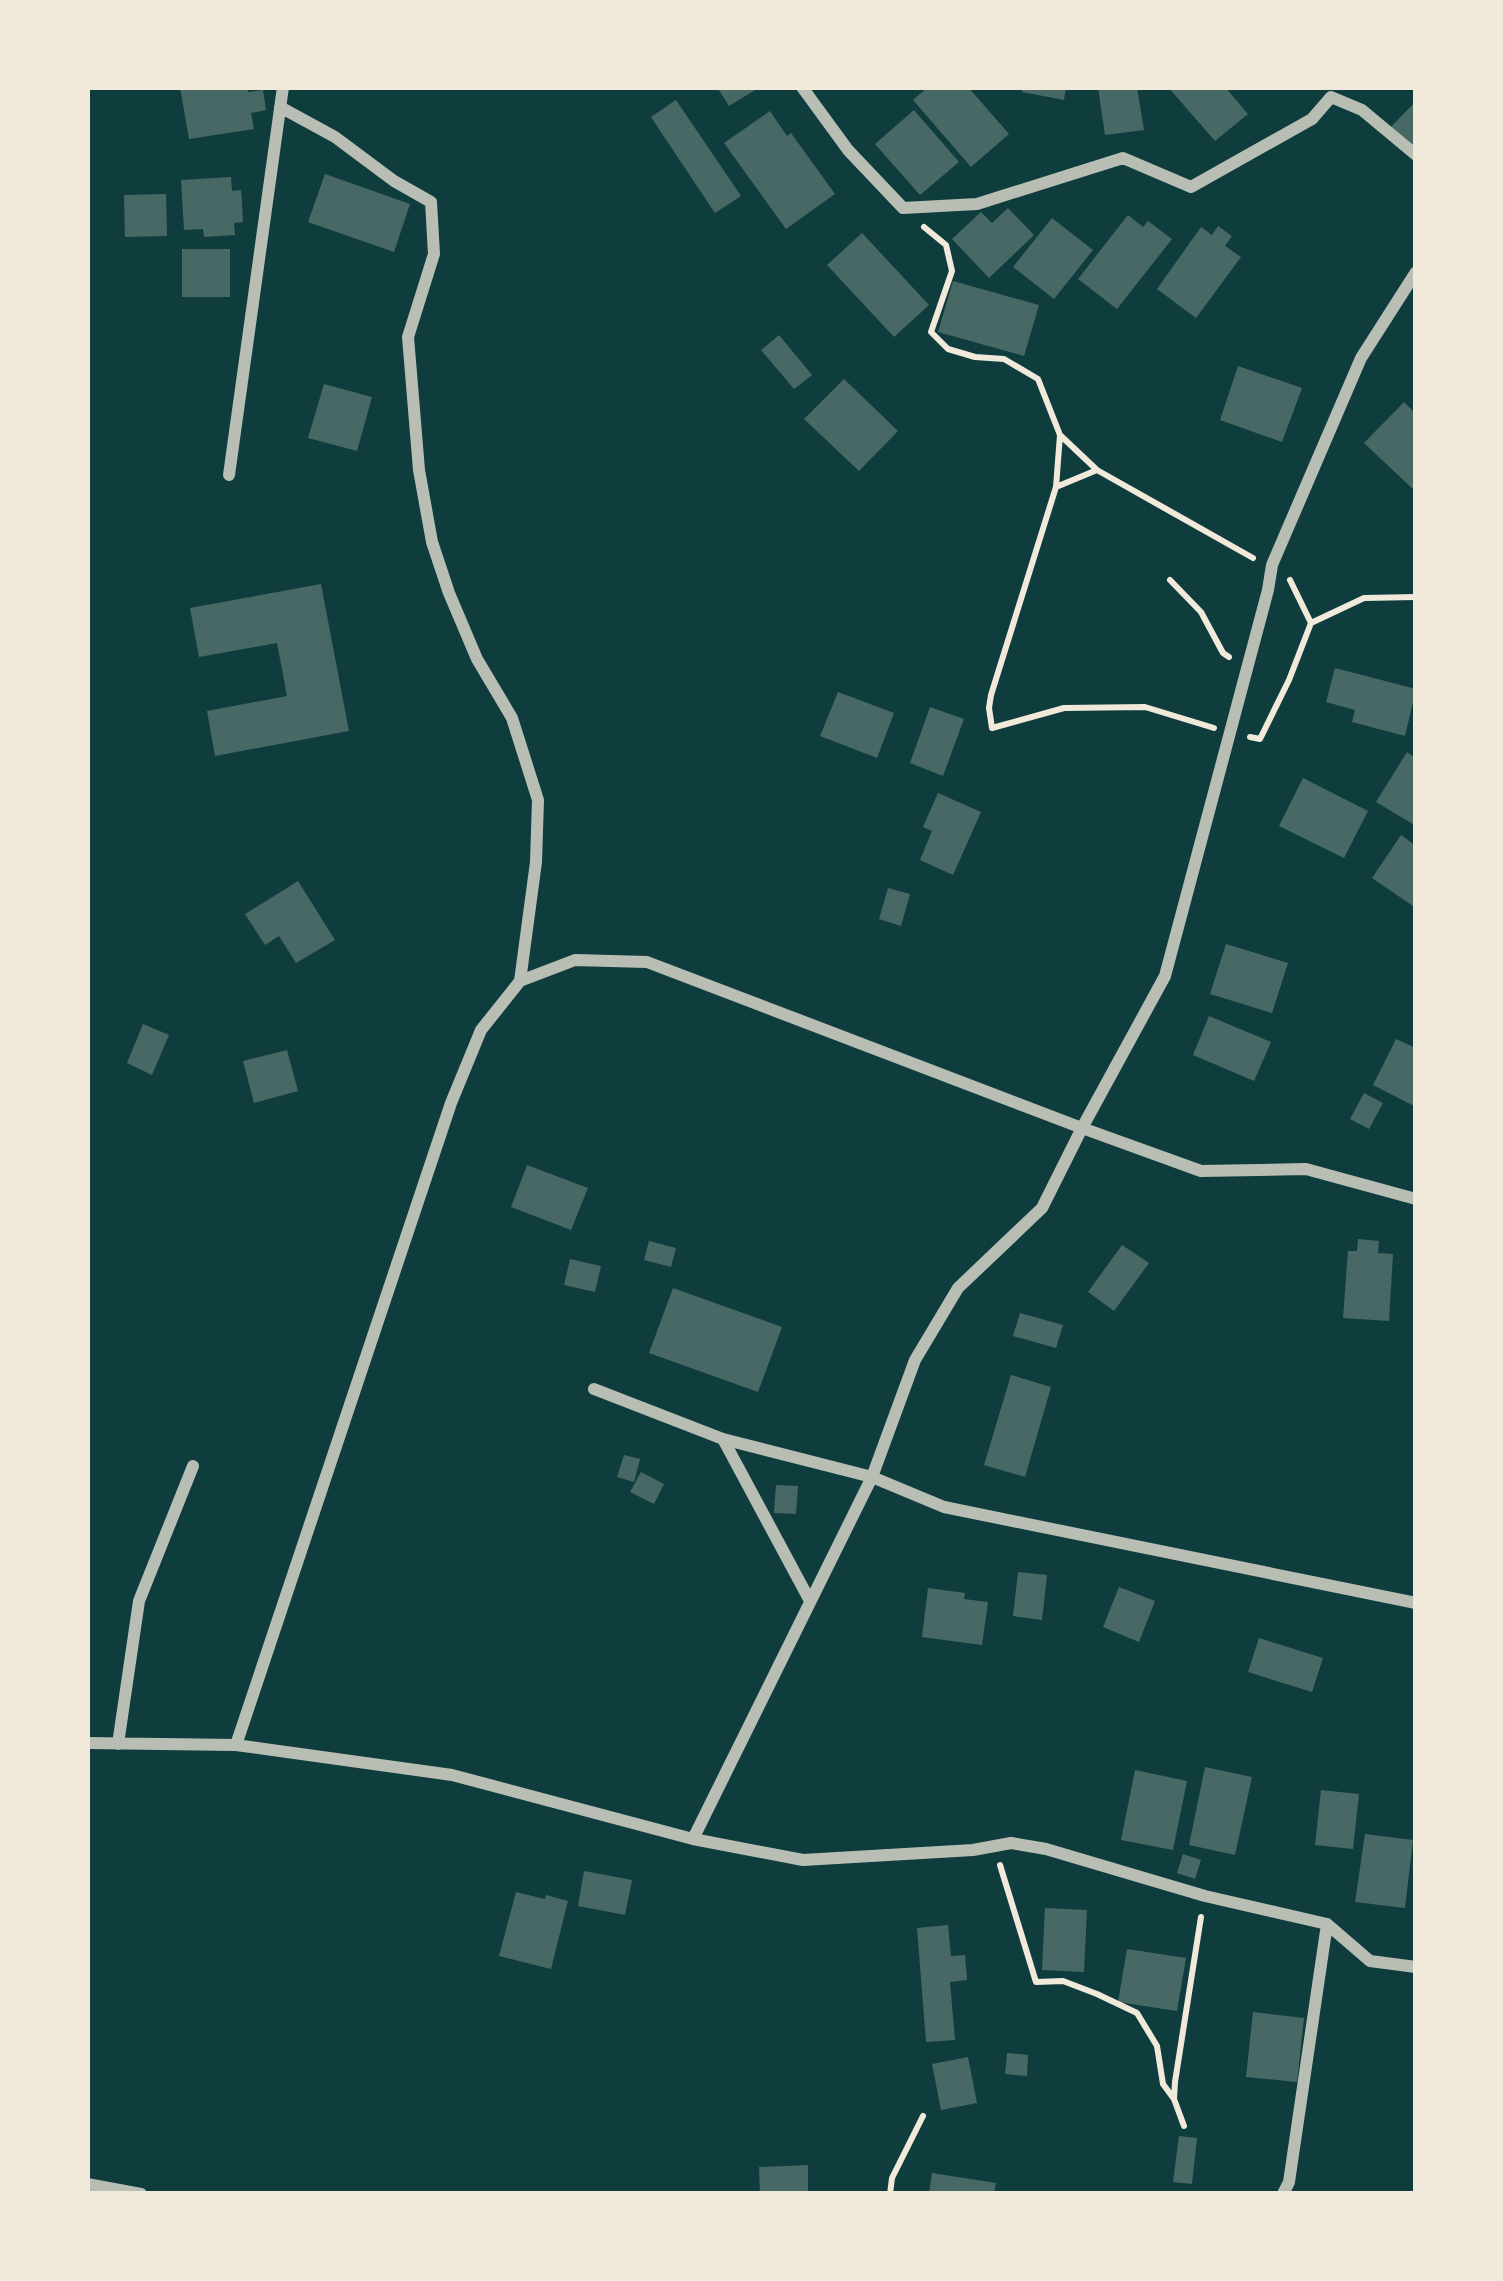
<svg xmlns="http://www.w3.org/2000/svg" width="1503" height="2281" font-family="'Noto Sans',sans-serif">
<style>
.building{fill:#486865}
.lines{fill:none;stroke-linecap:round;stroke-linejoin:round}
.path{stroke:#f1e9da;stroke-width:6}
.minor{stroke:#b8beb3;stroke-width:12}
</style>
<rect width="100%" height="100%" fill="#0f3d3e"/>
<!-- building -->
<path class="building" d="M180,87H247L248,92L263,90L266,110L251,113L254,129L189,139Z
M717,87H760L729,106Z
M928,87H968L1009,134L971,167L913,100Z
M1023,87H1066L1064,100L1022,92Z
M1098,87H1137L1144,130L1105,135Z
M1168,87H1225L1248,114L1215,141Z
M676,100L741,196L715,213L651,117Z
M1416,101V153L1389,129Z
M914,110L959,162L920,195L875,144Z
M770,111L787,136L791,133L835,194L786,229L724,143Z
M325,174L410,204L394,252L308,222Z
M231,177L232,191L241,190L242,202L243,222L234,223L235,235L204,237L203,229L184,230L181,180Z
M166,194L167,236L125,237L124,195Z
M1008,208L1034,235L989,278L952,239L981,212L992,223Z
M1128,215L1143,227L1148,221L1172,239L1117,309L1078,279Z
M1052,218L1093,250L1054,299L1013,267Z
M1218,226L1232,236L1225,246L1241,257L1196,318L1157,289L1201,227L1212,235Z
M862,233L929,305L894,337L827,265Z
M182,249H230V297H182Z
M953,281L1039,305L1024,356L938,332Z
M779,335L812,375L794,389L761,350Z
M1238,366L1302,388L1282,442L1220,420Z
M844,379L898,431L859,471L804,419Z
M324,384L372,397L357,451L308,438Z
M1404,402L1416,414V492L1364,443Z
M321,584L349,731L215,756L207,711L287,696L277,643L199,657L190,608Z
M1335,668L1416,689L1405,736L1352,722L1355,710L1326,702Z
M838,692L894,713L877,758L820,736Z
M930,707L964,719L943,776L910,763Z
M1407,752L1416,758V826L1376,802Z
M1303,778L1368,811L1344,858L1279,826Z
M938,793L981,812L953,875L920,860L932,831L923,827Z
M1401,835L1416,846V908L1372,878Z
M298,881L335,940L296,963L279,936L265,945L245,914Z
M888,888L910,894L901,926L879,919Z
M1226,944L1288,963L1272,1013L1210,994Z
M1209,1016L1271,1042L1254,1081L1193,1055Z
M143,1024L169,1035L152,1075L127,1063Z
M1396,1039L1416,1048V1107L1373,1085Z
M287,1050L298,1091L254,1103L243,1061Z
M1364,1093L1383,1103L1369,1129L1350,1119Z
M527,1165L588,1188L571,1230L511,1207Z
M1358,1239L1379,1241L1378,1253L1393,1254L1389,1321L1343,1318L1348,1251H1357Z
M649,1241L676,1248L671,1267L644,1260Z
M1122,1245L1149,1263L1114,1311L1088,1292Z
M570,1259L601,1266L595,1292L564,1285Z
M673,1288L782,1327L758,1392L649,1353Z
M1020,1313L1063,1325L1056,1348L1013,1336Z
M1011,1375L1051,1387L1025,1477L984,1465Z
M624,1455L640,1459L634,1482L617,1477Z
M641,1472L664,1484L654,1504L630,1492Z
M776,1485L798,1486L796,1514L774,1513Z
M1018,1572L1047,1575L1042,1620L1013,1616Z
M1119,1587L1155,1601L1139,1642L1103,1627Z
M928,1588L965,1593L964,1599L988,1602L982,1645L922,1637Z
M1259,1638L1323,1658L1312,1692L1248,1672Z
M1205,1767L1252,1777L1235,1855L1189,1845Z
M1135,1770L1187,1781L1173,1850L1121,1840Z
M1321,1790L1359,1794L1353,1849L1315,1845Z
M1365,1834L1413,1840L1405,1908L1355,1902Z
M1183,1854L1201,1860L1195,1879L1177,1873Z
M584,1871L632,1880L625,1915L578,1906Z
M516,1892L545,1899L546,1895L568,1901L551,1969L499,1956Z
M1045,1908L1087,1910L1084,1972L1042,1970Z
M948,1925L951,1956L965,1955L967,1980L950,1982L955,2040L926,2042L917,1928Z
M1127,1949L1186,1958L1177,2011L1118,2002Z
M1253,2012L1304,2018L1297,2082L1246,2077Z
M1007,2053L1028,2055L1027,2076L1005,2074Z
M968,2057L977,2103L941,2110L932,2064Z
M1179,2136L1197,2138L1192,2184L1173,2182Z
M808,2165V2194H760L759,2167Z
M932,2173L996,2183L994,2194H929Z"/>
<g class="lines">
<!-- path -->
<path class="path" d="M924,227L946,245L952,271L931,332L948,349L975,357L1004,359L1038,379L1060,435L1056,487L991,695L989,708L992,728L1064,708L1145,707L1214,728
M1060,435L1097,470L1253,558
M1056,487L1097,470
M1170,580L1201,612L1223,653L1229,657
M1311,623L1364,598L1416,597
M1250,737L1260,739L1289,680L1311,623L1290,580
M1000,1865L1036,1982L1063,1981L1097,1994L1137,2013L1157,2046L1163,2084L1174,2099
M1184,2126L1174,2099L1175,2082L1201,1917
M890,2194L892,2178L923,2116"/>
<!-- minor -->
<path class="minor" d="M802,87L848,150L903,208L977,204L1123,158L1191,187L1312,119L1331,97L1362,110L1416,155
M280,107L335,137L394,181L431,202L434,254L408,337L419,470L432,542L449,593L477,659L512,718L538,800L536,862L520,981
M229,475L283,87
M594,1389L723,1439L872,1477L944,1507L1416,1603
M723,1439L810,1601
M87,1743L236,1745L452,1775L693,1839L803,1860L973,1850L1011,1843L1046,1849L1205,1896L1327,1924L1370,1961L1416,1967
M118,1744L139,1601L193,1466
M236,1745L451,1103L481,1030L520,981L575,960L647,962L1082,1128L1201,1171L1306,1169L1416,1199
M693,1839L872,1477L915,1360L958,1288L1042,1208L1082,1128L1165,976L1268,590L1272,565L1361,358L1416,272
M87,2184L141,2194
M1283,2194L1289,2182L1327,1924"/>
</g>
<!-- border -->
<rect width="1503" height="2281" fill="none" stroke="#f1e9da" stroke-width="180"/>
</svg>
